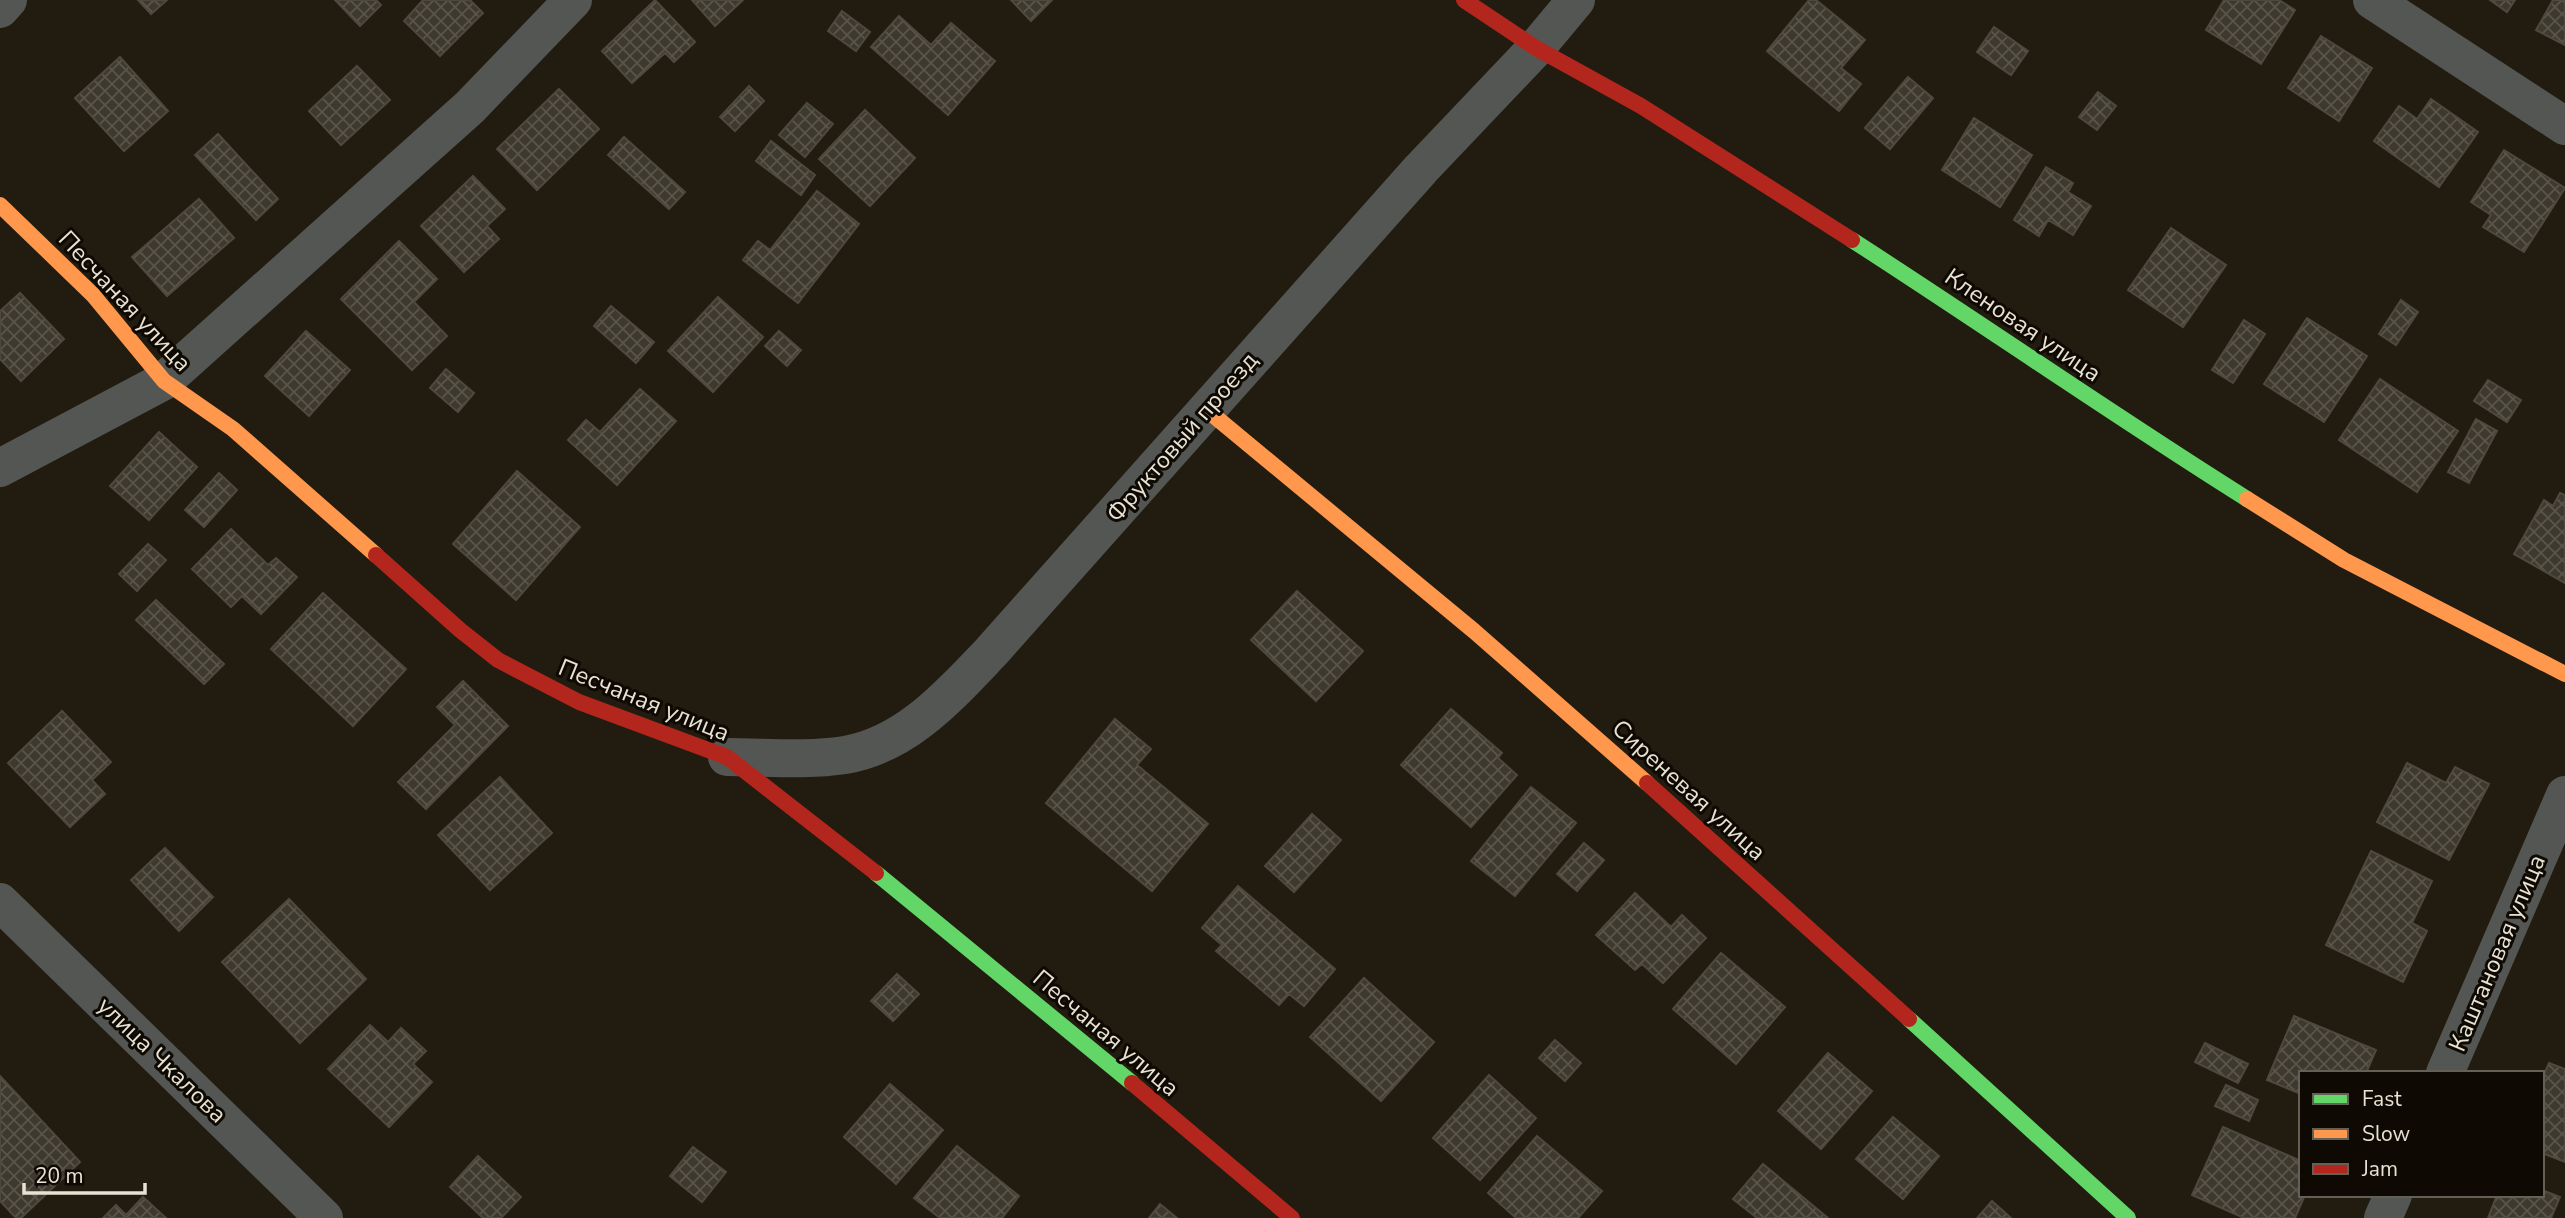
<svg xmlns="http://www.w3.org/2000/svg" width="2565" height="1218" font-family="'Nunito Sans',sans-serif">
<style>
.building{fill:url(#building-cross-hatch);stroke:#4d493e;stroke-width:2}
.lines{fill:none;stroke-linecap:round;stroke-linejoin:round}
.street{stroke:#545654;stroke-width:38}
.fast{stroke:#63d668;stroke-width:16}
.slow{stroke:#ff974d;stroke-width:16}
.jam{stroke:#b3261e;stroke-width:16}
.labels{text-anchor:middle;stroke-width:6;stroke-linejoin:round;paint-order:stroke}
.street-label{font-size:24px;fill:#e7e2d3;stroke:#0e0a03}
</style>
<defs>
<pattern id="building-cross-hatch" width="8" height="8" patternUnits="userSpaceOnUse" patternTransform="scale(1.75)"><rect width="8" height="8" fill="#3d392e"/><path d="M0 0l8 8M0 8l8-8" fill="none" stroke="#59554b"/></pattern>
</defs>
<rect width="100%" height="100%" fill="#211c0f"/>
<!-- building -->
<path class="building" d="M138,0H167L151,14Z
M335,0H376L381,5L360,26Z
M423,0H470L483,13L440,56L404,21Z
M655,0L695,42L674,62L665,53L632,83L602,51Z
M692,0H743L715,26Z
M1011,0H1052L1031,21Z
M1809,0H1816L1865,40L1841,68L1861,84L1839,111L1767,51Z
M2224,0H2279L2295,10L2261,64L2206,30Z
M2490,0H2515L2507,12Z
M2553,0H2565V45L2536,30Z
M842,11L870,32L856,51L828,31Z
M899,16L931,45L951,23L995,61L948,115L871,47Z
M1994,27L2028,51L2011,75L1977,52Z
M2321,36L2372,68L2339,121L2288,88Z
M120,57L168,111L124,151L75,98Z
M357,66L390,100L341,145L309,111Z
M1908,77L1933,98L1890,149L1865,128Z
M749,86L764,101L735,131L720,117Z
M559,89L599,129L537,190L497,149Z
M2098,92L2116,106L2097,130L2079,117Z
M2431,99L2478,132L2439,187L2374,141L2399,106L2417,119Z
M807,103L833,124L805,157L779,135Z
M865,110L915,158L870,206L819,159Z
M1974,118L2032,155L2000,207L1942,170Z
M218,134L278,199L256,220L195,155Z
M624,137L685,192L669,209L608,155Z
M771,141L815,175L801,195L756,161Z
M2504,150L2565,188L2524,252L2483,227L2491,215L2471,202Z
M2046,167L2073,183L2068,192L2091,206L2073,235L2048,220L2039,236L2014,220Z
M473,176L505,209L487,226L499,239L464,272L421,226Z
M817,191L859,224L798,303L743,260L758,241L770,250Z
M199,199L234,238L167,296L132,257Z
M2171,228L2226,265L2183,327L2128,290Z
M399,241L437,279L414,302L447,336L412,370L341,299Z
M20,293L64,339L21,381L0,359V311Z
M718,297L763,337L713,392L668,351Z
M2401,300L2418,312L2396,345L2379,334Z
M611,306L654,342L636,363L594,326Z
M2307,318L2367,356L2324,422L2264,384Z
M2244,320L2265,334L2233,383L2212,370Z
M306,331L350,370L309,416L265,376Z
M779,331L801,350L787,366L765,346Z
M446,369L474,393L458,412L430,388Z
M2380,379L2458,431L2417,492L2339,440Z
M2488,380L2521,400L2507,422L2474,401Z
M640,389L676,421L617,485L568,440L586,420L600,432Z
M2476,419L2497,431L2469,483L2448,472Z
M159,432L197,467L149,520L110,486Z
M517,471L580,527L516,600L453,544Z
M219,473L237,490L204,527L185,510Z
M2560,493L2565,495V583L2514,554L2544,500L2553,506Z
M231,529L268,565L276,558L297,577L261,614L242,596L231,607L192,569Z
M148,544L166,560L137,591L119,574Z
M1297,591L1363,651L1316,701L1251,640Z
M323,593L406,669L353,726L271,649Z
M156,600L224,664L204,684L136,620Z
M463,681L508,726L426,809L398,782L455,725L437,707Z
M1451,709L1502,753L1498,758L1517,775L1471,827L1401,765Z
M62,711L111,762L92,780L105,794L70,827L8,763Z
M1115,719L1151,749L1137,765L1208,824L1152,891L1046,803Z
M2407,763L2446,783L2455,767L2489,784L2449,860L2377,822Z
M500,777L552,833L490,890L438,835Z
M1531,787L1576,823L1515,896L1471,861Z
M1312,814L1341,840L1294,892L1265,866Z
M1584,843L1604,860L1577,891L1557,874Z
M165,848L213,897L179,931L131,880Z
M2371,851L2432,881L2412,923L2427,931L2403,982L2326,945Z
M1238,886L1335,969L1304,1006L1289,994L1279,1005L1216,951L1222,945L1202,928Z
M1635,893L1671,927L1682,915L1706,938L1663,983L1642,964L1635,970L1596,935Z
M289,899L366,979L300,1043L222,962Z
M1721,953L1785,1007L1736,1064L1673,1009Z
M897,974L919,994L893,1021L871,1001Z
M1364,978L1434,1042L1381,1101L1310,1037Z
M2294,1016L2376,1050L2366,1073H2301V1094L2267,1080Z
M370,1025L388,1042L401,1028L426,1051L413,1064L432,1082L389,1127L328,1069Z
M1555,1040L1581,1063L1565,1081L1539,1058Z
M2205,1043L2248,1064L2238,1083L2195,1062Z
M1828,1053L1872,1091L1821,1149L1778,1111Z
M2549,1063L2565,1069V1162L2542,1153V1079Z
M1489,1075L1536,1118L1480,1180L1433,1138Z
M0,1076L80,1162L21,1218H16L0,1201Z
M890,1084L943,1130L896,1184L844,1137Z
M2226,1085L2258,1100L2249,1121L2215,1106Z
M1893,1117L1939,1156L1903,1199L1856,1159Z
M2223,1127L2301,1161V1195H2305L2295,1218H2244L2192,1195Z
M1537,1136L1602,1191L1578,1218H1516L1488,1193Z
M957,1146L1019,1196L1002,1218H940L914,1198Z
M693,1147L726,1172L702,1202L670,1176Z
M478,1156L521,1197L501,1218H483L450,1187Z
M1763,1164L1828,1218H1757L1733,1199Z
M2542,1190L2560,1197L2551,1218H2488L2497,1195H2542Z
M143,1197L166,1218H103L116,1205L126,1215Z
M1992,1201L2011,1218H1977Z
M1160,1204L1177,1218H1149Z"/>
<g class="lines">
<!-- street -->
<path class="street" d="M2372,0L2565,126
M0,9L8,0
M0,468L164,381L470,107L573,0
M727,757C766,757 806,761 845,755C906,745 950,695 991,652L1421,169L1536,48L1576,0
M0,902L324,1218
M2445,1073L2565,795
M2383,1218L2393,1195"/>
<!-- fast -->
<path class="fast" d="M1852,240C1984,325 2113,415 2247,499
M876,873L1132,1083
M1909,1019L2128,1218"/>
<!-- slow -->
<path class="slow" d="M0,205L93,295L164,381L233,429L376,555
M1207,410L1474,631L1647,783
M2247,499L2344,560L2565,674"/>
<!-- jam -->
<path class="jam" d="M1464,0L1536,48L1641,106L1852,240
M376,555L460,630L498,660L579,702L727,757L876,873
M1647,783L1909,1019
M1132,1083L1292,1218"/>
</g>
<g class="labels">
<!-- street labels -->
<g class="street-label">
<text transform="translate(125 301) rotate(47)" y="8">Песчаная улица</text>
<text transform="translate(2023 325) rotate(34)" y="8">Кленовая улица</text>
<text transform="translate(1182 437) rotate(-49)" y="8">Фруктовый проезд</text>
<text transform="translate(644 700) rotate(22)" y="8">Песчаная улица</text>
<text transform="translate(1689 790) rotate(42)" y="8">Сиреневая улица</text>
<text transform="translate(2497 953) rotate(-67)" y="8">Каштановая улица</text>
<text transform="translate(1106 1033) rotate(40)" y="8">Песчаная улица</text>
<text transform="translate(162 1060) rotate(44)" y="8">улица Чкалова</text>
</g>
</g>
<!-- legend -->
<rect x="2299" y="1071" width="245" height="126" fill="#0e0a03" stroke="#656056" stroke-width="2"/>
<rect x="2313" y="1094" width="35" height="10" fill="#63d668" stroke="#656056" stroke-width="2"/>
<text x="2362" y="1106" font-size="21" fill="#e7e2d3">Fast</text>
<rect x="2313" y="1129" width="35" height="10" fill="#ff974d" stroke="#656056" stroke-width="2"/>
<text x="2362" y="1141" font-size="21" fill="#e7e2d3">Slow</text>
<rect x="2313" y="1164" width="35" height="10" fill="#b3261e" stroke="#656056" stroke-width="2"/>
<text x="2362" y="1176" font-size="21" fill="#e7e2d3">Jam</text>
<!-- scale -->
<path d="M24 1183v10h121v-10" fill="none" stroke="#e7e2d3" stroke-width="3.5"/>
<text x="35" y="1183" font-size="21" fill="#e7e2d3" stroke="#0e0a03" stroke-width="5" paint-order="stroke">20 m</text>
</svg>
